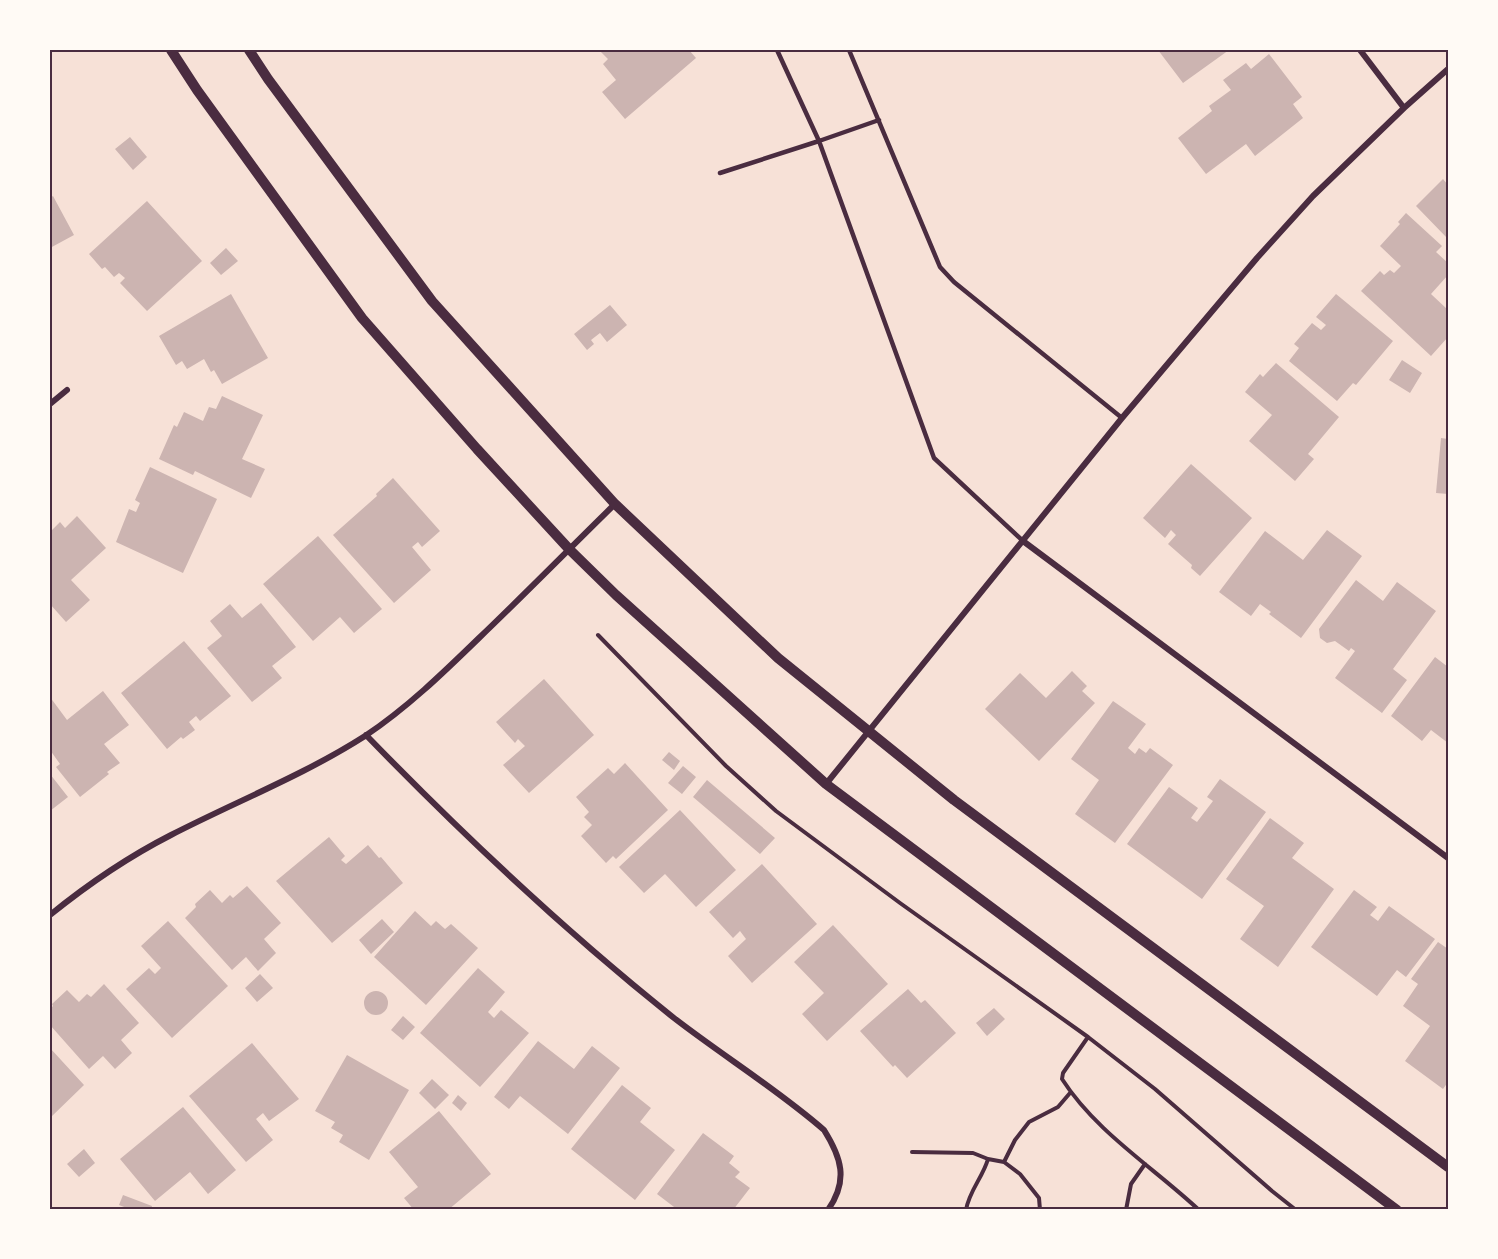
<svg xmlns="http://www.w3.org/2000/svg" width="1498" height="1259" font-family="Poppins,sans-serif">
<style>
.building{fill:#ccb4b1}
.lines{fill:none;stroke-linecap:round;stroke-linejoin:round}
.path{stroke:#4a2c40;stroke-width:4}
.service{stroke:#4a2c40;stroke-width:4.5}
.minor{stroke:#4a2c40;stroke-width:6}
.tertiary{stroke:#4a2c40;stroke-width:10}
.neatline{fill:none;stroke:#4a2c40;stroke-width:2}
</style>
<rect width="100%" height="100%" fill="#f7e1d7"/>
<!-- building -->
<path class="building" d="M599,50H689L696,58L625,119L602,92L616,80L603,64L608,59Z
M1158,50H1229L1183,83Z
M1269,54L1302,97L1293,104L1303,118L1255,156L1246,144L1206,174L1178,138L1212,111L1209,106L1231,90L1223,80L1246,63L1251,69Z
M130,137L147,157L133,170L115,149Z
M1443,179L1448,185V239L1416,206Z
M53,196L74,235L50,248V198Z
M147,201L202,261L147,311L120,283L125,278L119,273L114,277L105,267L102,269L89,254Z
M1406,213L1442,246L1436,252L1448,263V275L1431,294L1448,310V337L1431,356L1361,291L1380,271L1384,275L1390,270L1394,273L1401,266L1380,246L1400,224L1398,222Z
M226,248L238,261L221,275L210,263Z
M231,294L268,358L222,384L214,370L211,372L204,359L187,369L182,361L176,365L159,336Z
M1336,294L1393,341L1356,385L1353,383L1337,401L1289,361L1299,348L1294,344L1312,323L1321,330L1326,325L1316,317Z
M610,305L627,325L607,342L600,333L591,340L594,344L587,350L574,334Z
M1402,360L1422,373L1410,393L1389,380Z
M1276,363L1339,417L1308,454L1314,459L1295,481L1249,441L1272,415L1245,392L1260,374L1263,377Z
M222,396L263,415L242,459L265,469L251,498L195,471L193,475L159,459L174,425L177,427L184,412L203,421L209,407L216,409Z
M1441,438L1448,439V494L1436,493Z
M1191,464L1252,518L1200,576L1191,568L1192,565L1168,544L1176,535L1171,530L1165,538L1143,518Z
M150,467L217,499L183,573L116,542L129,509L136,512L140,503L135,500Z
M393,478L440,531L422,547L418,542L412,547L431,570L394,603L333,535L377,496L376,494Z
M77,516L106,548L71,580L90,600L66,622L50,604V532L60,522L65,528Z
M1327,530L1362,556L1301,638L1269,614L1271,612L1260,604L1251,616L1219,592L1265,531L1303,560Z
M318,536L382,609L354,633L340,617L313,641L263,584Z
M1356,580L1383,601L1397,582L1436,611L1393,669L1407,680L1382,713L1335,678L1355,651L1351,648L1349,651L1335,641L1327,643L1320,638L1319,629Z
M261,603L296,647L272,666L282,678L252,702L207,648L222,636L210,621L230,604L242,618Z
M184,641L231,696L200,721L196,716L189,722L195,730L183,739L181,737L167,749L121,693Z
M1435,657L1448,667V743L1431,730L1422,741L1391,716Z
M1072,671L1087,686L1082,691L1095,703L1039,761L985,709L1020,673L1046,698Z
M544,679L594,735L529,793L503,765L525,746L518,739L515,743L496,722Z
M103,691L129,725L104,744L120,763L107,772L109,774L80,797L56,767L60,764L50,750V697L67,720Z
M1113,701L1146,724L1128,748L1135,754L1139,748L1146,753L1150,748L1173,765L1115,843L1075,814L1099,780L1071,759Z
M669,752L680,761L674,770L662,760Z
M625,763L668,810L616,859L613,856L606,863L581,836L592,825L584,817L589,812L576,797L608,768L614,774Z
M683,766L696,777L682,794L668,783Z
M50,774L68,797L50,811Z
M1220,779L1266,812L1202,899L1127,844L1169,787L1198,808L1191,818L1197,822L1213,801L1207,797Z
M707,780L775,838L760,854L693,797Z
M680,810L736,870L696,907L665,874L644,893L619,867Z
M1270,818L1304,843L1292,858L1334,889L1278,967L1240,939L1264,906L1226,879Z
M329,837L345,856L341,860L346,864L368,845L379,858L381,857L403,883L332,943L276,881Z
M762,864L817,924L752,983L728,956L746,939L740,931L733,938L709,912Z
M247,886L281,923L264,939L276,953L258,971L246,957L232,970L185,918L196,907L195,904L210,890L222,903L230,895L233,898Z
M1354,890L1377,907L1370,915L1378,921L1389,906L1435,939L1406,977L1397,970L1377,996L1311,947Z
M415,911L431,926L436,921L445,929L451,924L478,948L426,1005L374,957Z
M382,919L394,932L371,954L359,940Z
M168,921L228,986L172,1038L126,989L149,968L155,974L161,968L141,946Z
M833,925L888,984L827,1041L802,1014L824,993L794,962Z
M1438,942L1448,949V1082L1443,1089L1405,1061L1430,1026L1403,1006L1418,984L1411,979Z
M478,968L505,992L488,1012L494,1018L501,1010L529,1033L480,1087L420,1033Z
M260,974L273,988L257,1002L245,988Z
M104,984L139,1023L121,1040L132,1053L115,1069L103,1056L89,1069L50,1025V1009L53,1006L52,1004L67,990L79,1002L87,994L91,997Z
M908,989L921,1003L925,1000L956,1033L907,1078L895,1065L893,1067L860,1031Z
M364 1003a12 12 0 1 1 24 0a12 12 0 1 1-24 0Z
M994,1008L1005,1019L987,1036L976,1023Z
M403,1016L415,1027L403,1040L391,1030Z
M538,1041L574,1069L592,1046L620,1068L568,1134L520,1096L509,1109L494,1097Z
M252,1043L299,1099L269,1121L263,1113L256,1119L273,1140L246,1162L189,1096Z
M50,1048L84,1085L50,1118Z
M347,1055L409,1090L369,1160L339,1142L343,1135L331,1128L335,1122L315,1111Z
M432,1079L449,1095L435,1109L419,1093Z
M622,1085L651,1108L640,1122L675,1150L635,1200L571,1149Z
M458,1095L467,1103L461,1111L452,1103Z
M183,1107L236,1170L208,1194L190,1172L155,1201L120,1159Z
M439,1111L491,1174L448,1210H414L404,1198L418,1187L389,1152Z
M703,1133L734,1156L729,1163L740,1172L735,1177L750,1188L733,1210H678L657,1194Z
M84,1149L95,1163L79,1177L67,1164Z
M123,1195L152,1206L151,1210H132L119,1205Z"/>
<g class="lines">
<!-- path -->
<path class="path" d="M598,635L726,766L776,811L900,903L1088,1037
M912,1152L973,1153L988,1159C983,1177 969,1191 966,1210
M988,1159L1004,1162L1020,1174L1039,1198L1040,1210
M1004,1162L1015,1140L1029,1122L1058,1107L1070,1093
M1126,1210L1131,1184L1145,1164
M1199,1210C1153,1167 1096,1132 1062,1079L1063,1073L1088,1037L1155,1089L1272,1191L1296,1210"/>
<!-- service -->
<path class="service" d="M777,50L819,141L879,120
M849,50L940,267L954,282L1122,418
M720,173L819,141L934,458L1023,541"/>
<!-- minor -->
<path class="minor" d="M1360,50L1404,108
M50,404L67,390
M1023,541L1448,858
M366,735C463,835 565,931 674,1018C723,1056 777,1089 824,1130C841,1157 849,1180 828,1210
M826,784L1122,418L1257,258L1313,196L1404,108L1448,69
M50,915C87,885 128,857 171,835C235,802 304,775 365,736C407,708 443,673 479,638C525,594 569,549 615,504"/>
<!-- tertiary -->
<path class="tertiary" d="M171,50L197,90L362,318L477,449L569,549L616,595L826,784L1397,1210
M249,50L268,79L432,301L615,504L778,658L954,800L1448,1167"/>
</g>
<!-- border -->
<rect width="1498" height="1259" fill="none" stroke="#fffaf5" stroke-width="102"/>
<rect x="51" y="51" width="1396" height="1157" class="neatline"/>
</svg>
